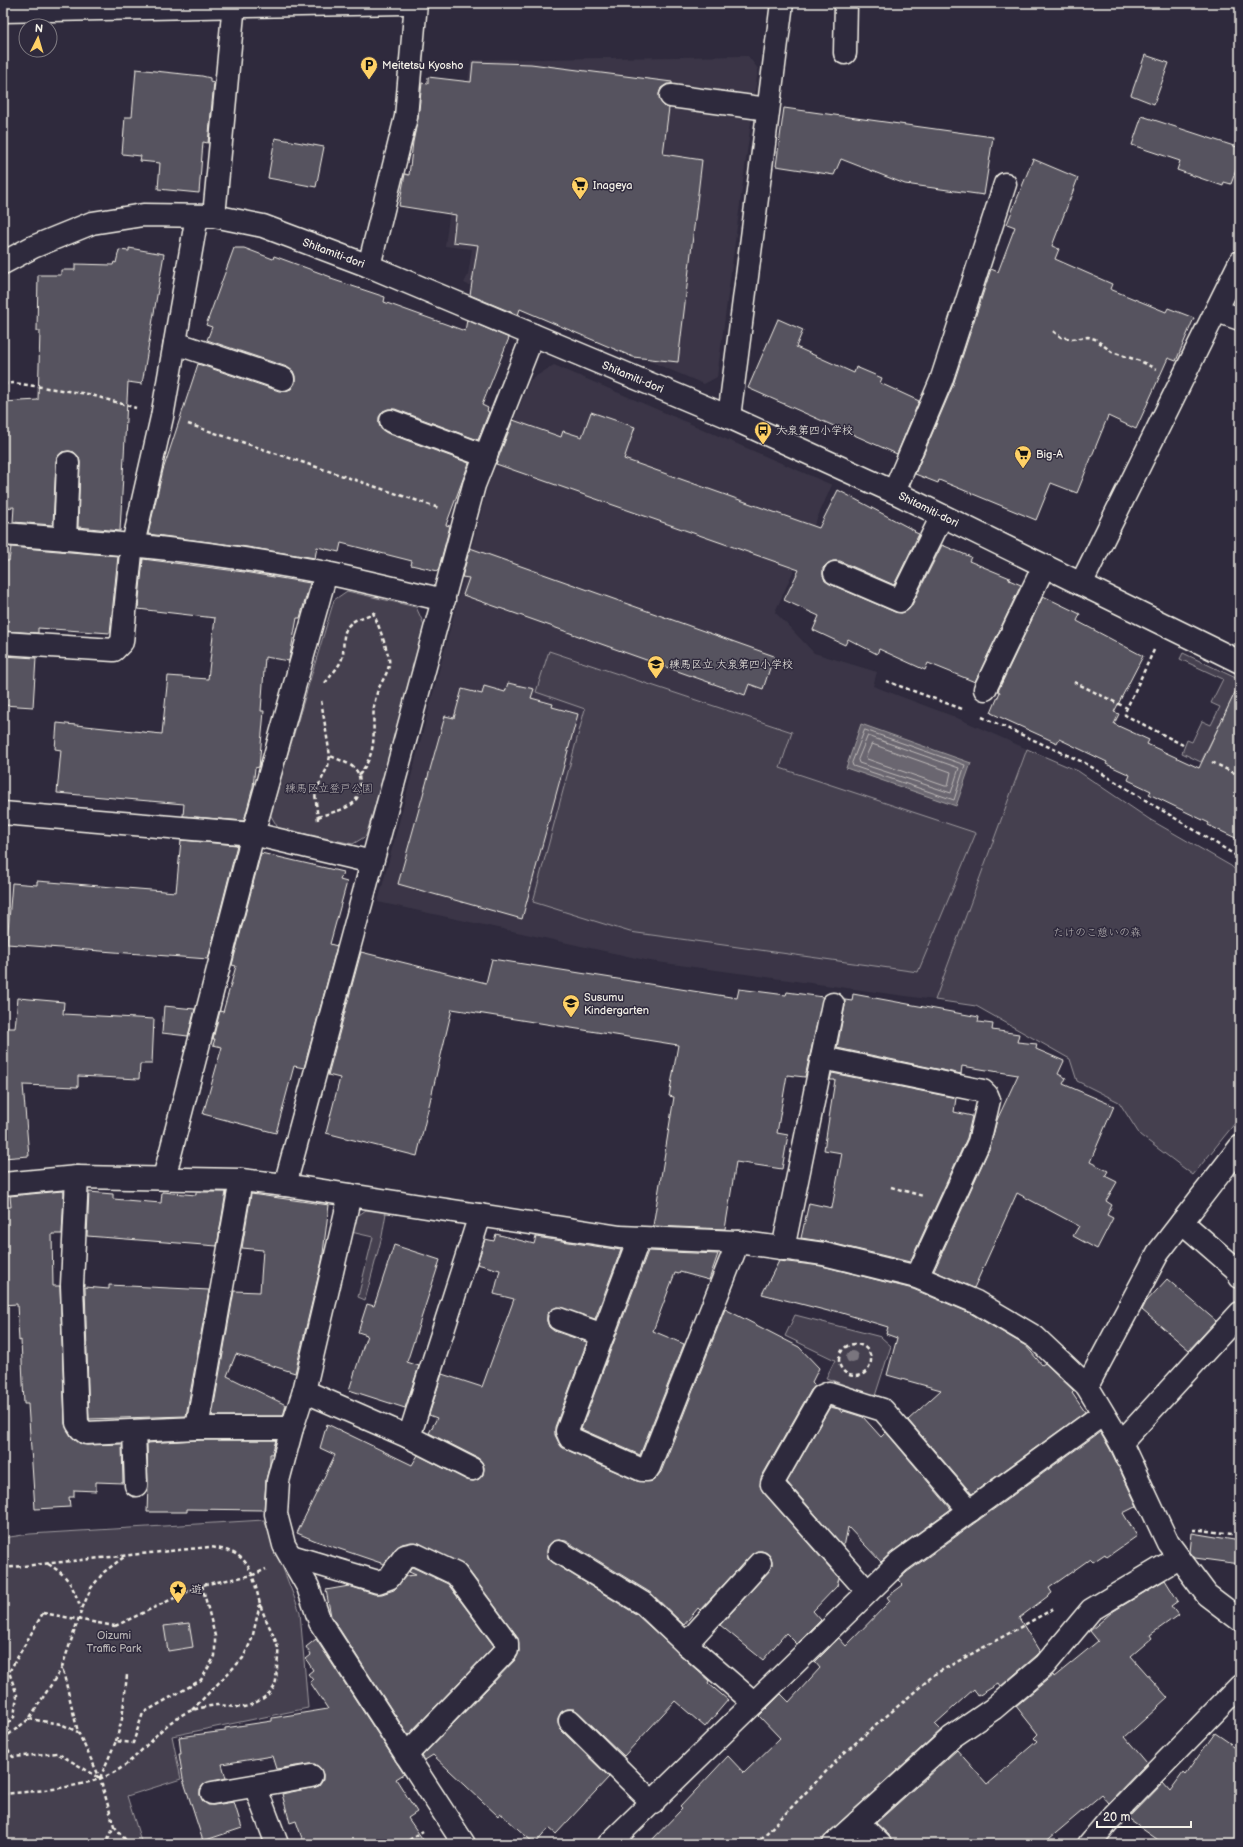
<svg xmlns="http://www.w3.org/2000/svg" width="1243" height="1847" font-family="'Balsamiq Sans','Klee One',sans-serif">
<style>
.built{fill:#3b3647}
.green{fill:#454050;stroke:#9c989c}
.water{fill:#6a6670;stroke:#a19ea0}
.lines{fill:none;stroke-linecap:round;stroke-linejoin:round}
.shore{stroke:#bdb9b8;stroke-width:1}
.building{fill:#56525f;stroke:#f4f1e8}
.minor-casing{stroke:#f4f1e8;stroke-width:25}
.major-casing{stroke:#f4f1e8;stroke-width:25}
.path{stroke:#f4f1e8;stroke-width:2.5;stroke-dasharray:4 3;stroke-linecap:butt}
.minor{stroke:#2f2a3d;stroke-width:22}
.major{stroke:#2f2a3d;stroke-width:22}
.path-bridge{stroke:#f4f1e8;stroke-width:2.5;stroke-dasharray:4 3;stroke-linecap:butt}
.tree{fill:#7a757e}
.labels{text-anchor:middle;stroke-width:3;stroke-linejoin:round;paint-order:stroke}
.poi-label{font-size:11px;fill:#f4f1e8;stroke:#2f2a3d;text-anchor:start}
.street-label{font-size:11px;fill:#f4f1e8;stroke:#2f2a3d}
.park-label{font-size:11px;fill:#b7b3b3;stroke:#2f2a3d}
</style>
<rect width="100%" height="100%" fill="#2f2a3d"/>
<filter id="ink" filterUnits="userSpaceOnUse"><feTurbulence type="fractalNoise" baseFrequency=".025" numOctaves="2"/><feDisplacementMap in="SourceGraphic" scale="8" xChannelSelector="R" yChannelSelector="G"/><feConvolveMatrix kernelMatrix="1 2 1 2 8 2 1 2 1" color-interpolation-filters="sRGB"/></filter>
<g filter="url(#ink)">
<!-- built -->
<path class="built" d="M748,56L758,69L717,377L704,384L464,283L468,275L472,249L445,246L471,60Z
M554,365L832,485L775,612L814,653L877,672L873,686L955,717L1027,749L935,1000L650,961L378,902L488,485L530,380Z"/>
<!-- green -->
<path class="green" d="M347,591L416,607L426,629L366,836L353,844L278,828L270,814L334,600Z
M549,651L792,732L780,768L976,833L918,972L630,932L533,902L585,709L536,692Z
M1183,653L1240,680V683L1201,762L1182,753L1187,740L1192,742L1202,721L1211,725L1220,707L1211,703L1223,679L1180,659Z
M1027,749L1078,771L1149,819L1231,866L1240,874V1117L1193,1175L1140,1135L1119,1102L1077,1081L1070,1059L976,1006L935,1000Z
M366,1210L386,1213L382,1236L365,1300L358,1297L373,1237L351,1232L356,1217Z
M795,1315L881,1337L891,1346L875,1396L826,1378L835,1360L785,1336Z
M264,1520L300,1612L308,1708L172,1736L181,1779L127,1796L142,1844H3V1538L30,1534Z"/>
<!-- water -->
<path class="water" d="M861,724L971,763L956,806L846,768Z"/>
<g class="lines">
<!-- shore -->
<path class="shore" d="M865,730L965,765L954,800L853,766L852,763Z
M868,736L959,768L951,793L859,763L858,760Z
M872,744L951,772L948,786H945L867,759L866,757Z"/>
</g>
<!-- building -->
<path class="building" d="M1145,55L1169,63L1154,104L1131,95Z
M473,62L531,64L672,82V84H667L661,88L659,94L660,101L664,106L669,108L663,154L702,160L678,362L633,357L520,309L518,315L470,295L478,245L453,242L456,215L399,206L405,174L409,175L413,142L418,118L422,83L428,84V77L471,82Z
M136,69L202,76L210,78V82L214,83L208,143L203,142L199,193L158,189L160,163L140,161L141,156L122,154L125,117H132Z
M784,108L993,137L984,195L905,184L841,159L834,175L776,166Z
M1142,116L1240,148V159L1231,184L1224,182L1223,186L1177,170L1180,161L1132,145Z
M275,138L324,147L316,187L268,178Z
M1033,159L1078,178L1052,246L1059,249L1055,259L1112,284L1110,289L1166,312L1168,308L1194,318L1176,361L1168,358L1136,429L1108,416L1077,493L1051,483L1036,520L939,480L938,483L915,474L953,385L991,269L998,272L1015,227L1007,224Z
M129,248L164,254L142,384L128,382L120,531L78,527L80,463L79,457L74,452L69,451L62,452L57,457L56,462L53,525L13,522L14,507L3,508V402L38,400L40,331H37L38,275H61V270H75V264L113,265L114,262L116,263L119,250L129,251Z
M234,248H244L273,259L274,256L331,277V279L385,297L384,302L465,331L467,320L509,338L482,405L488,408L487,411L489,412L478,440L395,409H388L383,411L379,417V424L381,429L387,433L469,463L446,525L450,526L438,571L411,565L412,561L341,543L339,552L317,547L315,558L247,547L148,534L163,470L198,364L279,391H285L291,389L295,383V376L293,371L287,367L207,340L212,327L206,325Z
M778,319L803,330L796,347L854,373L856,367L882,378L880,383L919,401L897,454L748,388Z
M591,412L635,427L624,459L819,528L838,490L915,531L914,532L919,534L894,585L840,561H833L828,563L823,568V575L825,581L830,584L895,612L902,613L911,607L942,545L971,557L969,561L1010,578L1009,580L1021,585L975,682L928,663L925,670L879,649L877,654L848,639L845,645L813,630L819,616L784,600L799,570L496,464L513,420L561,437L563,431L582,437Z
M11,547L118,556L110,633L38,628V633L3,631V561H9Z
M470,548L774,656L763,689L749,684L745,695L463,595L469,578L462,577Z
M143,559L244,572L310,583L300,618H297L289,661L265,657L261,711H264L259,767L255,768L253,787L244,821L183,816L184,804L57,793L61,750L55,749L57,723L162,734L168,676L208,679L215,618L138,609Z
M1043,596L1080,614L1077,621L1143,656L1114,712L1119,714L1114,724L1149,740L1147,744L1199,768L1240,682V840L1208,825L1209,823L1149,794L1151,791L1128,780L1130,775L1106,764L1107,762L1059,739L1057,743L991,713L1000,692L998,691Z
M3,656L36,658L33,707L3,705Z
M508,683L534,689L531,698L553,704L552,707L578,714L522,919L398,884L445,716L454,718L462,689L482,694L484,686L505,692Z
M181,840L237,845L208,959L7,944L12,883L37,885V881L176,892Z
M261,853L343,872L340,880L347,882L330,944L337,946L304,1068L294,1066L276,1133L203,1114L222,1047L213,1045L215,1039H213L220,1011L223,1012L236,966L232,965Z
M361,952L486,983L492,959L737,998L739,989L786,995L787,992L823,997L805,1077L787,1075L777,1133L788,1135L782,1169L736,1162L725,1229L653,1226L674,1097L669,1096L678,1045L452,1009L417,1156L326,1133L340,1078L328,1075Z
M853,994L979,1017L978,1022L993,1024L992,1030L1019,1034L1017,1042L1037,1044L1036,1049L1064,1061L1058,1074L1066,1078L1063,1084L1114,1106L1090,1162L1108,1171L1105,1176L1117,1182L1106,1201L1112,1205L1107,1215L1113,1218L1097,1249L1073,1236L1079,1226L1017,1193L974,1288L934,1271L990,1147L997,1120L1018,1075L962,1066L961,1074L837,1048L845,1006V1000L852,1001Z
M18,998L64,1002L63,1014L154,1019L152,1064H140L139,1079L78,1076V1087L23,1085L29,1156L3,1158V1028H15Z
M164,1006L195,1009L188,1036L162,1033Z
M832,1073L956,1098L954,1112L972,1116L967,1138L910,1262L827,1242L801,1238L809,1203L832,1208L842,1153L824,1150L835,1080H830Z
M62,1191L64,1192L62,1234H52L53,1286H60L65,1424L71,1436L79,1443L87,1445L122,1444L123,1483L96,1482V1491L74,1490V1497H69L70,1507L35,1509L28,1404H24L21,1340L19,1341L17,1304L3,1305V1207H11L10,1196Z
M89,1192L113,1194V1199L161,1203L162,1192L196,1195V1192H226L217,1246L87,1236Z
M251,1194L329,1205L322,1261L295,1373L236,1354L227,1376L286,1405L283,1416H212L234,1291L260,1292L263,1250L242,1248Z
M496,1234L534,1244L536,1237L621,1250L595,1319L557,1307L551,1310L547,1314V1321L549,1327L554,1331L587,1342L555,1427V1435L559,1443L565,1449L637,1481H653L661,1472L725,1309L799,1347L819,1368L812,1382L816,1386L811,1390L761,1478L760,1486L763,1492L839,1578L837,1586L813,1611L821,1620L797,1644L786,1633L763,1660L720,1625L769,1571L772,1565V1560L768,1554L762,1551H757L751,1555L700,1610L698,1608L684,1625L651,1593L566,1541L559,1540L553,1541L548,1546L547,1552L548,1558L552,1562L636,1614L709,1681L708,1683L728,1700L705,1727L675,1701L624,1756L578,1712L574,1709H567L561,1712L558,1718V1724L561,1730L609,1777L556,1834L549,1828L535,1844L500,1813L498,1816L433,1755L425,1760L422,1756L516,1659L519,1651L517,1636L466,1567L419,1543L411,1542L402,1544L395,1549L384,1564L316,1541L297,1533L335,1455L320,1448L327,1424L412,1465L418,1455L467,1480L473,1481L479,1479L483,1475L484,1468L482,1462L478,1458L429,1433L437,1418L429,1415L442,1374L482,1387L514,1299L494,1294L500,1270L477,1264L485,1239L494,1241Z
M394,1245L440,1260L407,1362L419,1366L405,1408L349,1390L367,1335L358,1332L367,1304L374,1306Z
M648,1251L718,1254L709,1280L680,1272L679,1274L675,1273L653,1331L684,1344L640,1455L581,1429Z
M779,1261L822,1266L913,1289L970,1313L1026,1346L1042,1365L1045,1363L1074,1391L1072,1393L1085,1412L972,1494L908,1420L941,1390L887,1375L897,1338L886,1334L888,1327L832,1310V1312L762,1294Z
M1167,1279L1216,1321L1189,1350L1142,1310L1146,1302Z
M109,1285L209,1290L186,1416L89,1419L85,1287L109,1289Z
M830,1407L839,1409L842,1413L844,1411L863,1417L881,1437L886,1432L951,1509L892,1552L881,1562L848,1527L844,1547L787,1482Z
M1100,1432L1110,1449L1137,1506L1123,1513L1137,1536L1107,1557L1105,1554L1093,1562L1090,1559L1049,1588L1052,1593L1019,1618L1040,1652L1036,1656L1000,1687L998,1684L978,1696L974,1689L935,1724L941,1730L826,1835L822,1844H648L682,1809L680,1807L728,1756L744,1773L780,1738L759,1716L781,1694L789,1702L820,1668L815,1662L839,1638L846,1646L890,1601L887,1597L903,1585L898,1580L907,1572Z
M197,1440H276L272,1454H270V1464L266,1480L264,1510L187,1509V1512H147L148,1485L147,1443Z
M1192,1533L1240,1541V1564L1195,1558L1190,1552Z
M412,1567L448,1584L494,1646L408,1735L331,1616L326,1590L349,1586L374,1594H382L394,1590L406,1576L416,1575L409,1572Z
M1165,1580L1178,1601L1171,1606L1178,1615L1150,1635L1152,1638L1131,1656L1168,1698L1125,1737L1147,1763L1108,1803L1101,1795L1043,1844H892L889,1835L876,1823L957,1750L987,1784L1037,1741L1034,1738L1038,1734L1016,1706L1053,1675L1054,1677L1098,1641L1090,1631L1112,1612Z
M189,1623L193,1647L168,1651L164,1626Z
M316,1639L404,1774L396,1779L417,1812L408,1818L426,1844H304L296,1821L290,1823L282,1794L319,1786L323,1780V1774L320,1768L315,1764H309L276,1769L272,1756L222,1764L226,1778L204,1784L200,1789V1795L203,1801L208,1805H214L234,1802L242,1828L203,1841L183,1779L179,1754H181L179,1737L225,1731V1728L272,1721V1718L328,1709L310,1682L313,1680L308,1674L313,1670L306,1659L311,1655L306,1647Z
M1215,1733L1240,1750V1844H1164L1128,1819L1163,1783L1170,1791L1183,1773L1185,1775Z"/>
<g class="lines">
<!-- minor casing -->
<g class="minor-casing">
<g id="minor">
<path d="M845,53L846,3"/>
<path d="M671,96L768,109"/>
<path d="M214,216L234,3"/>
<path id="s1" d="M3,263L33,247L92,223L143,215L214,216L263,226L369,266L729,417L894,492L1240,662"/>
<path d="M369,266L406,117L416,3"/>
<path d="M1217,311L1240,319"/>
<path d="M175,343L283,379"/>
<path d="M729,417L782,3"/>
<path d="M391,421L486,456"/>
<path d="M894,492L941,381L1005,184"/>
<path d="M3,534C111,542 219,552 326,573C365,581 405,591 444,600"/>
<path d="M65,539L68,463"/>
<path d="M835,573L900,601L942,516"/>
<path d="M1081,584L1240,262"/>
<path d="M3,643L114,650L122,642L131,553L162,417L197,216"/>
<path d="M985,689L1044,566"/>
<path d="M3,813L253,834L372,862"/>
<path d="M822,1058L983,1091L987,1095L989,1100L979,1142L917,1277"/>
<path d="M77,1177L72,1285L77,1423L81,1429L86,1433L197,1428L241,1180"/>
<path d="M164,1178L253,834L326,573"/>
<path d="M3,1184L77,1177L241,1180L285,1185L620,1237L738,1242L824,1254L917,1277L976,1302L1035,1337L1087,1386L1121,1443L1168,1543L1207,1595L1240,1620"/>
<path d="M285,1185L474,485L533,335"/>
<path d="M350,1195L304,1391L292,1428L278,1481L276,1514L284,1545L308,1587L320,1622L464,1844"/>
<path d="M1182,1222L1236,1269L1240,1277"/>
<path d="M639,1238L567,1431L570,1438L642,1470H647L649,1467L738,1242"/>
<path d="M783,1249L833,1004"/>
<path d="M559,1319L603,1335"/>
<path d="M1087,1386L1158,1253L1240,1147"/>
<path d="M304,1391L409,1437L480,1215"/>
<path d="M197,1428H292"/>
<path d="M134,1431L136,1485"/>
<path d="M409,1437L472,1469"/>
<path d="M1121,1443L1240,1313"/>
<path d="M559,1552L644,1604L686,1644L754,1703"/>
<path d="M291,1556L378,1582L389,1578L405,1556L414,1554L456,1574L507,1643V1650L406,1755"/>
<path d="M868,1592L772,1484L822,1396L829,1393L883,1410L970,1511"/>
<path d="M686,1644L760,1563"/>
<path d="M570,1721L653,1803"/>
<path d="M255,1786L277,1844"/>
<path d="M212,1793L311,1776"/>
<path d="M858,1822L880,1844"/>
<path d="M609,1844L899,1562L1103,1414"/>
<path d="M834,1844L952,1737L993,1709L1045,1665L1091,1610L1178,1558"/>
<path d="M1089,1844L1110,1819L1240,1686"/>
</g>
</g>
<!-- major casing -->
<g class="major-casing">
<path id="major" d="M3,11L404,3"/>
</g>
<!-- path -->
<path class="path" d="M1053,331L1061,337L1072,339L1088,337L1095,339L1112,352L1140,361L1156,369
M3,384L14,383L88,394L136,408
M188,424L439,508
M1154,650L1125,712V715L1183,745
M886,681L965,710
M1074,682L1127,708
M325,683C330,677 336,670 340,663C347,652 339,634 350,624C356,618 367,617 375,612
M982,717L1085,763L1240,858
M1212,762L1240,776
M359,775C384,744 367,723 377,693C380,682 391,671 389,659C388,652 377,620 373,613
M318,817C328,813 348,810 355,801C361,794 362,775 355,769C350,763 337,759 330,756
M318,820L315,793L328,766L330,756L321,700
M891,1187L923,1196
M839 1360a16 16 0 1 1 32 0a16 16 0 1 1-32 0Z
M1193,1530H1201L1240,1535
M48,1564C70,1577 72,1586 81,1608
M3,1568L209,1547C247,1551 251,1566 259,1600C263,1617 273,1631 278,1648C279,1654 277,1663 277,1669C276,1675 277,1681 274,1687C269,1696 254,1705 244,1707C235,1708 225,1705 217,1705C209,1706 198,1708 190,1711C160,1723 145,1753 118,1770C90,1788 36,1791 3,1794
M115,1626L202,1585L253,1575L266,1569
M3,1691L5,1694L3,1712
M192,1710L243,1658L252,1639L260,1604
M29,1719L61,1724L78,1732
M3,1728L14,1717L17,1695L9,1672L43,1613
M3,1739L29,1719L62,1668
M116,1741L122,1719L127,1675
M3,1744L13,1757L57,1753L100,1778
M100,1778L116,1741L133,1743L143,1713L201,1680L215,1656V1636L202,1585
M114,1826L129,1844
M103,1844L106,1843L114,1826L100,1778L78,1732L62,1667L82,1609L91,1588L104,1572L124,1557
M403,1844L423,1831
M756,1844L844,1753L935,1674L1055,1608"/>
<!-- minor -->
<use href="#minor" class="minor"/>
<!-- major -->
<use href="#major" class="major"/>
<!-- path-bridge -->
<path class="path-bridge" d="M43,1613L115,1626"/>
</g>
<!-- trees -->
<circle class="tree" cx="852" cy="1357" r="6"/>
</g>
<!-- icons -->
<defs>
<g id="parking-pin" transform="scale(0.9)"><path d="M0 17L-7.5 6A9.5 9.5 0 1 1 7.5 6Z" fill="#ffd166" stroke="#2f2a3d"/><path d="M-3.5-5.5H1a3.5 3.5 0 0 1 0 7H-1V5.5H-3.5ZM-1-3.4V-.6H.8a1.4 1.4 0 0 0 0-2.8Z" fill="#111"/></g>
<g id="supermarket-pin" transform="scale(0.9)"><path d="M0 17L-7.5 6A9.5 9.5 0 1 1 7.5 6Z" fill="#ffd166" stroke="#2f2a3d"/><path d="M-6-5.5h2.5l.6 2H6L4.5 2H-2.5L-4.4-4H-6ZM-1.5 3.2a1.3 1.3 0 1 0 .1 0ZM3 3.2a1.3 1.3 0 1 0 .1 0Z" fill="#111"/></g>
<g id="bus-pin" transform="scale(0.9)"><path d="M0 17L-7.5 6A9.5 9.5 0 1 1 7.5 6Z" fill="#ffd166" stroke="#2f2a3d"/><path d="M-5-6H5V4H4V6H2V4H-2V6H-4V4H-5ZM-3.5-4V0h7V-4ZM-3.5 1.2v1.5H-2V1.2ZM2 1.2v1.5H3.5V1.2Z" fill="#111"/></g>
<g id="school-pin" transform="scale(0.9)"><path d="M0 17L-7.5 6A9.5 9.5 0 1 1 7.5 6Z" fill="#ffd166" stroke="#2f2a3d"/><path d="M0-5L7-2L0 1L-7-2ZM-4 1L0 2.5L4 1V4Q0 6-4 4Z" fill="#111"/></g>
<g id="sight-pin" transform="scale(0.9)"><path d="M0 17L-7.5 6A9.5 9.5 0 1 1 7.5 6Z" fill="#ffd166" stroke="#2f2a3d"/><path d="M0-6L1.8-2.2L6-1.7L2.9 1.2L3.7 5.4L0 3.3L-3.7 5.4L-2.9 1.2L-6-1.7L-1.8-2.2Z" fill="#111"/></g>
</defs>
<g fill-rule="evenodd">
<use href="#parking-pin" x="369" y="65"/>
<use href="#supermarket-pin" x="580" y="185"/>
<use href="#bus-pin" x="763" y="430"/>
<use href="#supermarket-pin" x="1023" y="454"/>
<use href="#school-pin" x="656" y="664"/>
<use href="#school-pin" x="571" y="1003"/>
<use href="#sight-pin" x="178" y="1589"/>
</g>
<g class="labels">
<!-- poi labels -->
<g class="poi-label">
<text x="382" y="69">Meitetsu Kyosho</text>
<text x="593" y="189">Inageya</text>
<text x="776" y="434">大泉第四小学校</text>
<text x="1036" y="458">Big-A</text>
<text x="669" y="668">練馬区立 大泉第四小学校</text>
<text x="584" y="1001">Susumu<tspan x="584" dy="13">Kindergarten</tspan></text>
<text x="191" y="1593">遊</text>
</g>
<!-- street labels -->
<g class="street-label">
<text dy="4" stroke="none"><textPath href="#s1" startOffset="346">Shitamiti-dori</textPath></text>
<text dy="4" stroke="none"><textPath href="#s1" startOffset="670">Shitamiti-dori</textPath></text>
<text dy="4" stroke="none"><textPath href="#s1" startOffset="994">Shitamiti-dori</textPath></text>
</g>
<!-- park labels -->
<g class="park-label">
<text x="329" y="792">練馬区立登戸公園</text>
<text x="1097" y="936">たけのこ憩いの森</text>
<text x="114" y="1639">Oizumi<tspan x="114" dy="13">Traffic Park</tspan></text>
</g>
</g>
<!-- margin -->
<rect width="1243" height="1847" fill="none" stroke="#2f2a3d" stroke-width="16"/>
<rect x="8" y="8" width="1227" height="1831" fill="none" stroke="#f4f1e8" stroke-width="1.5" filter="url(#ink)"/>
<!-- north arrow -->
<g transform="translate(38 38) rotate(5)"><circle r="19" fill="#2f2a3d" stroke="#7e7a81"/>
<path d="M0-3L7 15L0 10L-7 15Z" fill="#ffd166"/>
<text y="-6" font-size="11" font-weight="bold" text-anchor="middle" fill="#f4f1e8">N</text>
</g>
<!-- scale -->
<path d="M1097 1821v6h94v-6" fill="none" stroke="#f4f1e8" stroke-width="2"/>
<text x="1103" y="1821" font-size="12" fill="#f4f1e8" stroke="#2f2a3d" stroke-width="3" paint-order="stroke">20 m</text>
</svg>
